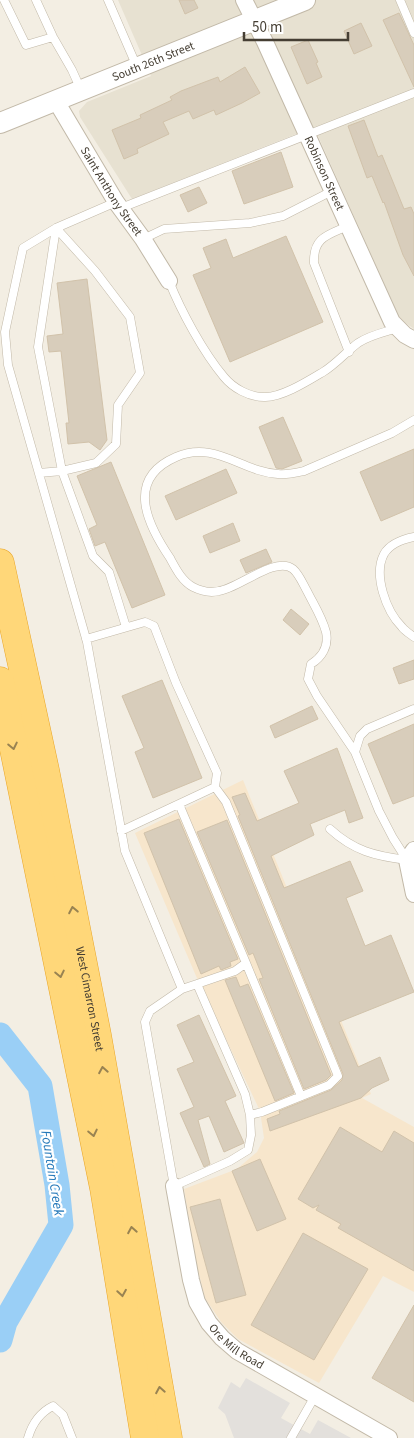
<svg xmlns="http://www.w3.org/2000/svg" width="414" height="1438" font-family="'Source Sans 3',sans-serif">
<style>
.residential{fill:#e7e1d1}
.commercial{fill:#f7e6cc}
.parking{fill:#e3e0dc}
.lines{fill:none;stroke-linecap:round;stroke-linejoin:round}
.river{stroke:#9acff6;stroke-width:25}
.building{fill:#d8cdbb;stroke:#d1c2aa}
.service-casing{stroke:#c2b9a8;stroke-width:9}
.minor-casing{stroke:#c2b9a8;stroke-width:18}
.tertiary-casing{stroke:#c2b9a8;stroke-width:22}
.trunk-casing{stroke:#e9a527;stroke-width:29}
.service{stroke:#fff;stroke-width:8}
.minor{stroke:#fff;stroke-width:16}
.tertiary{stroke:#fff;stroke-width:20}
.trunk{stroke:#ffd779;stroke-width:28}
.oneway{stroke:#998352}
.labels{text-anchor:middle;stroke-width:4.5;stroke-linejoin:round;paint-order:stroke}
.street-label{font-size:12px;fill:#453e33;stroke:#fff}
.water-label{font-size:14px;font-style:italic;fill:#2478b9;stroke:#fff}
</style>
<rect width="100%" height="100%" fill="#f3eee3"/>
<!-- residential -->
<path class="residential" d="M118,0H414V329L400,319L314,127L132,199L80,117L79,111L87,102L151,76Z"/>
<!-- commercial -->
<path class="commercial" d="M243,780L371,1094L362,1098L414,1127V1292L383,1276L319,1383L238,1339L221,1322L205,1298L197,1266L184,1189L237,1169L257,1152L264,1138L260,1111L196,976L135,833Z"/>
<!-- parking -->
<path class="parking" d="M246,1378L290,1403L281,1418L310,1434L318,1420L351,1438H234L225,1414L218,1408L231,1382L240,1388Z"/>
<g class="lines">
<!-- river -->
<path class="river" d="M0,1035L40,1086L57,1185L61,1225L5,1322L0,1340"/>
</g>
<!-- building -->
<path class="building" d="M179,0H194L198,8L185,14Z
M399,13L414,45V87L383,20Z
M361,23L372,46L354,54L344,31Z
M308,40L318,62L316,63L322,77L307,84L291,47Z
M245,67L260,93L242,103L216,115L214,110L193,119L189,111L163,122L169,134L137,149L138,153L124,159L112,130L141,118L140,115L172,100L170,97L181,91L218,77L220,82Z
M364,120L378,157L382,155L404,209L411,207L414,214V276L403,255L384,202L383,203L372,176L367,178L348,126Z
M281,152L293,187L244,204L232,171Z
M199,187L207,203L188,212L180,195Z
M286,236L323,322L230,362L193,275L211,268L203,248L226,239L233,258Z
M87,279L107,440L100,450L89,442L68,444L66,423H69L61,351L49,352L47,336L63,334L57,283Z
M283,417L302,461L282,469L276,468L259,427Z
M414,449V507L381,521L360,472Z
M111,462L165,595L132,608L105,542L95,546L89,529L97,525L77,476Z
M226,469L237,493L176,520L165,496Z
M233,523L240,541L210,553L203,536Z
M266,549L272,562L246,573L240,560Z
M291,609L309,624L300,635L283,620Z
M414,660V679L399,684L393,668Z
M162,680L202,778L153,798L135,752L144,748L122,696Z
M312,706L318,719L275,738L270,726Z
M414,724V796L393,804L368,744Z
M337,748L363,818L349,823L345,810L310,824L314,835L271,856L284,888L350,861L363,891L346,898L365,946L391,935L414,992L339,1022L358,1067L380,1057L389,1080L372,1088L361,1098L270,1131L267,1119L280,1114L279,1111L331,1090L342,1080L343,1074L238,816L240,815L232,797L245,793L257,821L299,803L284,771Z
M179,819L238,959L230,962L231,966L221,970L219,966L201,974L144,833Z
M227,820L331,1075L326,1080L304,1089L259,979L263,978L253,953L249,955L197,832Z
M236,977L240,987L248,984L294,1093L275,1101L225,980Z
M199,1015L236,1096L225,1101L244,1143L224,1152L209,1116L198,1120L210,1164L204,1167L180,1113L194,1107L177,1069L194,1062L177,1025Z
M340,1127L382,1152L394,1131L414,1143V1271L338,1228L341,1224L316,1210L319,1205L313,1208L298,1199Z
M260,1159L286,1219L257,1231L232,1171Z
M220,1199L246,1295L216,1303L190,1207Z
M303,1233L368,1269L314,1360L251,1325Z
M414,1305V1402L372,1378Z"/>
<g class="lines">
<!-- service casing -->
<g class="service-casing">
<path id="service" d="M4,0L26,45L53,37
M36,0L53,37L72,70L81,90
M108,0L137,67
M400,0L414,33
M116,202L56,228L23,248L5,332L8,365L87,642L125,851L182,989L150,1011L145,1022L174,1186L230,1161L248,1150L251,1135L250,1115L245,1094L197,984L182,989
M121,208L414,93
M348,226C328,235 313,237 314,263L349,352
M56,228L95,271L130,317L140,373L118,405L116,444L96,463L62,471L93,556L109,572L126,627
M143,239L164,229L250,223L283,216L332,191
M169,281C181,311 203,352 224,377C233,388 249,397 264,397C281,398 308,381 323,372C336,364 346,352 358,343C370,335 385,332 398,328
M39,473L62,471L38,347L56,228
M414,537C404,539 390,544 384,554C373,575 386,611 402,627C405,631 410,634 414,637
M86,639L145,622L154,626L176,683L217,773L215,787L121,831
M355,752L317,696L308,679L311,664C322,657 329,646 326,632C322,617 314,605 307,591C303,584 299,574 293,569C276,555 238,589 219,591C211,593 201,591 193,587C182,581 176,569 170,558C147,524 125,479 176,457C215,440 242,472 278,474C287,475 295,473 304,471L392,433L414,420
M215,787L226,802L338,1076L329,1085L262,1112L250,1115
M179,804L246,963L235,971L197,984
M330,829C354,851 375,856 407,860
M407,860L393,838L379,811L355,752L360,736L367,729L414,709
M246,963L301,1096
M28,1438C32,1424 39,1413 53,1406L63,1415L72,1438
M291,1438L315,1396"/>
</g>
<!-- minor casing -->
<g class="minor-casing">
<g id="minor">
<path id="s1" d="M244,0L265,42L392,322L405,335L414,340"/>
<path id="s2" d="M56,101L116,202L143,239L169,281"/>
<path d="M414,850L407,860L414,894"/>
<path id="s3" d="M174,1186L191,1280L197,1302L209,1323L222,1338L237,1351L389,1438"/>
</g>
</g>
<!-- tertiary casing -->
<g class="tertiary-casing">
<g id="tertiary">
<path id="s4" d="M0,123L305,0"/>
</g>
</g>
<!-- trunk casing -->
<g class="trunk-casing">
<g id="trunk">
<path id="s5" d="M0,563L45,770L97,1035L168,1438"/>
<path d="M0,681L104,1188L145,1438"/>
</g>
</g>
<!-- service -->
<use href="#service" class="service"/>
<!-- minor -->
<use href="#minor" class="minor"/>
<!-- tertiary -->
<use href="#tertiary" class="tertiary"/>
<!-- trunk -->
<use href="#trunk" class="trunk"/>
</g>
<!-- one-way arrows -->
<defs><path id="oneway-chevron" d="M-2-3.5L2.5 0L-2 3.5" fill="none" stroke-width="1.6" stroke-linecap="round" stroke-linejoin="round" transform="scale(1.25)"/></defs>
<g class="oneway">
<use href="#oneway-chevron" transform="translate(13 746) rotate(78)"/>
<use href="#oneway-chevron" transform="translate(73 910) rotate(-101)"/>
<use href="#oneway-chevron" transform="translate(60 974) rotate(78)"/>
<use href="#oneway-chevron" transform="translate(103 1070) rotate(-100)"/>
<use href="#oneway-chevron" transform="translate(93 1133) rotate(78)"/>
<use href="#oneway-chevron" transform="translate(132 1230) rotate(-100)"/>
<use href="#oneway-chevron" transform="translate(122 1293) rotate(81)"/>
<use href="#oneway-chevron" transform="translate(160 1390) rotate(-100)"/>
</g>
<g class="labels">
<!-- street labels -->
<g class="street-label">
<text dy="4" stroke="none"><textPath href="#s4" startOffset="165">South 26th Street</textPath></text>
<text dy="4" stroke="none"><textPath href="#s1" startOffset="191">Robinson Street</textPath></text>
<text dy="4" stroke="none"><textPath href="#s2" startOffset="106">Saint Anthony Street</textPath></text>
<text dy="4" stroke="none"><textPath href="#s5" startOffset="445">West Cimarron Street</textPath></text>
<text dy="4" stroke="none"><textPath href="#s3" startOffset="179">Ore Mill Road</textPath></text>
</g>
<!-- water labels -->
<g class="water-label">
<text transform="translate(53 1173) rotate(81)" y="5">Fountain Creek</text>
</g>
</g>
<!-- scale -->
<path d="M244 32v8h104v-8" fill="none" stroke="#453e33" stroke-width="2.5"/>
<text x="252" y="32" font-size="15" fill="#453e33" stroke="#ffffff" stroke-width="4" paint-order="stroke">50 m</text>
</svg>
